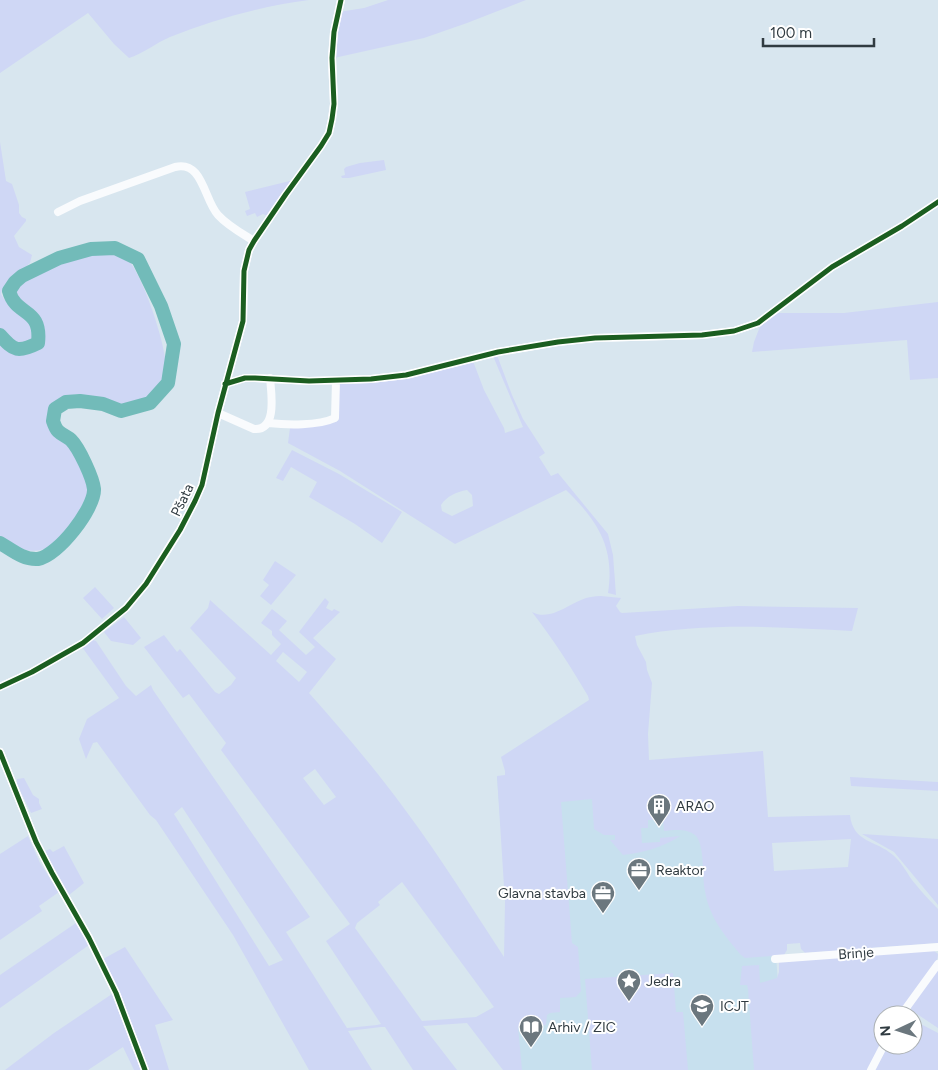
<svg xmlns="http://www.w3.org/2000/svg" width="938" height="1070" font-family="Figtree,sans-serif">
<style>
.built{fill:#c7e0ee}
.green{fill:#cfd7f5;fill-rule:evenodd}
.lines{fill:none;stroke-linecap:round;stroke-linejoin:round}
.river{stroke:#72bbb9;stroke-width:14}
.street{stroke:#f9fbfd;stroke-width:8}
.cycleway-casing{stroke:#fff;stroke-width:8}
.cycleway{stroke:#1b5e20;stroke-width:5}
.labels{text-anchor:middle;stroke-width:4;stroke-linejoin:round;paint-order:stroke}
.street-label{font-size:14px;fill:#303b41;stroke:#fff}
.poi-label{font-size:14px;fill:#303b41;stroke:#fff;text-anchor:start}
</style>
<rect width="100%" height="100%" fill="#d8e6ef"/>
<!-- built -->
<path class="built" d="M762,755L784,1070H520L497,777Z"/>
<!-- green -->
<path class="green" d="M0,0H309C262,6 215,19 170,37C156,43 144,53 129,58L114,44L88,13L0,73Z
M388,0H526L467,23L424,38L334,58L339,12L364,8Z
M0,142L6,181L12,184L19,205V213L22,217L26,219V221L14,236L19,247L32,255L30,263L2,290L1,294L4,299L22,314L29,307L18,297L16,293C22,275 44,266 61,262C70,261 74,256 81,252C93,247 111,248 122,254C140,263 167,347 166,368C165,382 159,395 147,403C123,417 105,398 82,395C72,393 62,399 53,403L48,413L49,426L56,436L70,441L81,458L91,489C73,529 50,573 0,538Z
M384,160L386,170L349,178H342L341,176L345,175L344,169L346,167L360,163Z
M294,180L268,216L263,214L257,217L255,213L247,216L245,211L250,209L245,192Z
M938,302V378L910,380L907,340L752,352L754,342L761,324L775,313H844Z
M497,355L512,395L523,419L545,453L539,457L551,476L558,473L608,534L613,555L616,595L608,593C615,548 598,521 566,490L455,544L340,471L288,443L290,428L336,422L339,419L338,386L340,383L473,361L484,390L504,428L505,433L523,427L493,356ZM467,490L472,495L473,506L452,516L442,511L441,505C447,496 456,492 467,490Z
M292,450L339,474L402,512L382,543L355,524L309,497L317,482L291,467L283,481L276,478Z
M275,561L296,575L271,605L260,596L269,585L263,580Z
M95,587L114,608L102,619L83,598Z
M601,596L621,598L616,606L620,612L622,613L738,606L858,608L852,631C783,627 703,622 635,636L637,645L646,662L647,670L652,683L648,734L649,760L763,751L768,817L850,815C853,843 876,840 893,855C901,862 906,871 912,880C920,890 929,900 938,909V943L805,953L801,949L800,943L787,944V950L784,955L745,958L741,955C725,936 709,917 705,891C702,878 705,843 695,835C686,828 674,830 664,831L663,819L648,820V828H641L642,843L660,842V838L680,836C664,847 642,853 623,855L610,840H615V835H604L594,829L592,799L561,802L572,943L578,947L581,991L576,997L560,998V1012L550,1013L547,1015L546,1025L518,1027L522,1070H503L467,1023L423,1026L457,1070H413L385,1027H381L348,1031L372,1070H309L233,935L156,820L150,815L97,742L93,743L86,759L79,739L87,719L119,698L82,647L93,640L96,641L126,686L136,696L151,685L153,690L310,917L286,932L347,1028L377,1025L381,1024L326,941L350,924L221,750L226,743L189,694L183,698L144,647L164,635L177,652L180,649L215,692L219,694L231,685L236,678L190,628L208,608L210,600L271,655L281,644L272,635V631L261,623L272,609L287,621L279,630L306,655L315,647L299,632L325,598L329,602L326,608L332,611L334,609L340,612L313,638L336,659L309,693C343,731 376,770 406,811C441,858 472,908 504,957L505,902L497,776L505,775V771L501,757L589,700L588,696C571,667 553,639 532,612C549,621 566,606 581,600C588,597 594,596 601,596ZM283,652L307,672L299,682L276,661ZM315,769L336,797L324,805L303,778ZM182,807L283,960L269,966L174,814ZM851,839L848,867L774,871L772,843ZM402,882L494,1007L476,1017L422,1021L355,928L357,923L380,905L378,902Z
M124,617L141,638L133,645L111,641L104,632Z
M850,777L938,782V791L851,786Z
M24,778L33,795L39,799V803L42,809L31,813L17,784V779Z
M862,834L938,839V905L894,852Z
M28,836L40,863L59,892L39,906L42,911L0,940V854Z
M64,846L84,883L69,895L45,851L50,849L53,852Z
M76,923L89,945L0,1008V975Z
M125,947L173,1020L155,1025L169,1070H148L103,959Z
M933,950L938,954C938,971 909,1001 898,1015H883V1042L868,1070H754L748,989L747,985H740L742,966L759,965L760,983L777,978L779,972V961Z
M938,969V1028L911,1010V1005Z
M673,973L676,1012H683L688,1070H592L585,979Z
M112,994L141,1070H134L123,1047L88,1070H5L54,1033Z
M913,1020L938,1033V1070H875L888,1045H913Z"/>
<g class="lines">
<!-- river -->
<path class="river" d="M0,335C14,351 18,353 38,343C42,307 16,317 9,291L15,282L22,276L59,258L91,249L115,248L138,259L161,306L174,344L168,383L150,403L121,411L103,404L80,401L66,402L55,409L53,421C54,424 56,429 58,431C62,435 68,437 71,440C79,448 93,478 94,489C95,508 58,556 38,559C23,560 12,550 0,543"/>
<!-- street -->
<path class="street" d="M58,212L80,201L175,167C203,160 204,200 218,215C228,226 241,233 254,241
M225,384L245,378H255L309,381L371,379L406,375L498,352L558,342L595,338L702,335L734,331L758,323L832,267L902,226L938,202
M218,413L254,429C278,431 271,392 270,378
M268,423C287,425 318,426 335,418L336,381
M0,687L32,672L83,643L126,608L146,584L180,530L195,501L202,485L218,413L243,321L244,271L249,250L254,241L286,194L321,146L329,133L332,119L334,104L332,58L334,32L341,0
M0,752L36,842L52,873L89,938L116,993L145,1070
M775,959L938,947
M901,1015L938,964
M871,1070L884,1045"/>
<!-- cycleway casing -->
<g class="cycleway-casing">
<path id="cycleway" d="M225,384L245,378H255L309,381L371,379L406,375L498,352L558,342L595,338L702,335L734,331L758,323L832,267L902,226L938,202
M0,687L32,672L83,643L126,608L146,584L180,530L195,501L202,485L218,413L243,321L244,271L249,250L254,241L286,194L321,146L329,133L332,119L334,104L332,58L334,32L341,0
M0,752L36,842L52,873L89,938L116,993L145,1070"/>
</g>
<!-- cycleway -->
<use href="#cycleway" class="cycleway"/>
</g>
<!-- icons -->
<defs>
<g id="building-pin" transform="scale(1.25)"><path d="M0 17L-7.5 6A9.5 9.5 0 1 1 7.5 6Z" fill="#6b777e" stroke="#fff"/><path d="M-4-6H4V6H1V3H-1V6H-4ZM-2.5-4.3h1.7v1.8h-1.7ZM.8-4.3h1.7v1.8H.8ZM-2.5-1h1.7V.8h-1.7ZM.8-1h1.7V.8H.8Z" fill="#fff"/></g>
<g id="office-pin" transform="scale(1.25)"><path d="M0 17L-7.5 6A9.5 9.5 0 1 1 7.5 6Z" fill="#6b777e" stroke="#fff"/><path d="M-6-3h4V-5.5h4V-3h4V5H-6ZM-1-4.5V-3h2v-1.5ZM-6 0V1H6V0Z" fill="#fff"/></g>
<g id="sight-pin" transform="scale(1.25)"><path d="M0 17L-7.5 6A9.5 9.5 0 1 1 7.5 6Z" fill="#6b777e" stroke="#fff"/><path d="M0-6L1.8-2.2L6-1.7L2.9 1.2L3.7 5.4L0 3.3L-3.7 5.4L-2.9 1.2L-6-1.7L-1.8-2.2Z" fill="#fff"/></g>
<g id="university-pin" transform="scale(1.25)"><path d="M0 17L-7.5 6A9.5 9.5 0 1 1 7.5 6Z" fill="#6b777e" stroke="#fff"/><path d="M0-5L7-2L0 1L-7-2ZM-4 1L0 2.5L4 1V4Q0 6-4 4Z" fill="#fff"/></g>
<g id="library-pin" transform="scale(1.25)"><path d="M0 17L-7.5 6A9.5 9.5 0 1 1 7.5 6Z" fill="#6b777e" stroke="#fff"/><path d="M-6-4Q-3-5.5-.7-3.5V5Q-3 3-6 4ZM6-4Q3-5.5 .7-3.5V5Q3 3 6 4Z" fill="#fff"/></g>
</defs>
<g fill-rule="evenodd">
<use href="#building-pin" x="659" y="806"/>
<use href="#office-pin" x="639" y="870"/>
<use href="#office-pin" x="603" y="893"/>
<use href="#sight-pin" x="629" y="981"/>
<use href="#university-pin" x="702" y="1006"/>
<use href="#library-pin" x="531" y="1027"/>
</g>
<g class="labels">
<!-- street labels -->
<g class="street-label">
<text transform="translate(182 500) rotate(-64)" y="5">Pšata</text>
<text transform="translate(856 953) rotate(-4)" y="5">Brinje</text>
</g>
<!-- poi labels -->
<g class="poi-label">
<text x="676" y="811">ARAO</text>
<text x="656" y="875">Reaktor</text>
<text x="586" y="898" text-anchor="end">Glavna stavba</text>
<text x="646" y="986">Jedra</text>
<text x="720" y="1011">ICJT</text>
<text x="548" y="1032">Arhiv / ZIC</text>
</g>
</g>
<!-- north arrow -->
<g transform="translate(898 1030) rotate(266)"><circle r="24" fill="#ffffff" stroke="#acb1b3"/>
<path d="M0-4L9 19L0 12L-9 19Z" fill="#6b777e"/>
<text y="-8" font-size="14" font-weight="bold" text-anchor="middle" fill="#303b41">N</text>
</g>
<!-- scale -->
<path d="M763 38v8h111v-8" fill="none" stroke="#303b41" stroke-width="2.5"/>
<text x="770" y="38" font-size="15" fill="#303b41" stroke="#ffffff" stroke-width="4" paint-order="stroke">100 m</text>
</svg>
